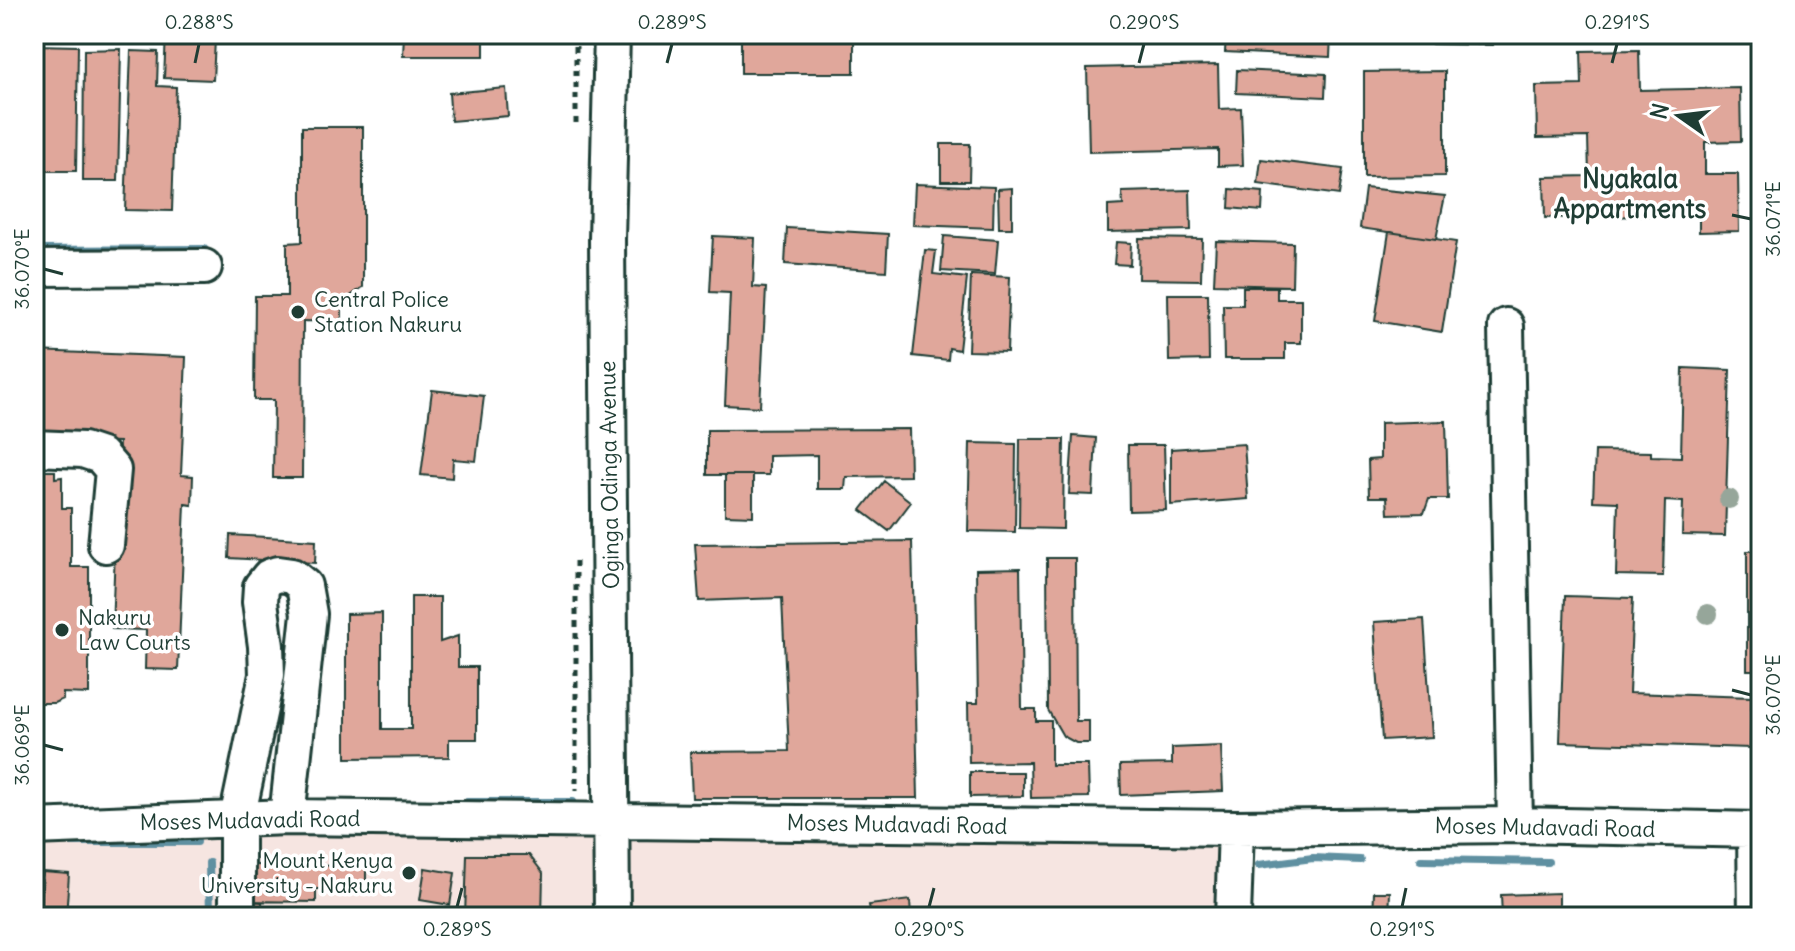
<svg xmlns="http://www.w3.org/2000/svg" width="1795" height="951" font-family="Delius,sans-serif">
<style>
.built{fill:#f6e5e1}
.lines{fill:none;stroke-linecap:round;stroke-linejoin:round}
.stream{stroke:#5f90a1;stroke-width:8}
.building{fill:#e0a79b;stroke:#1f3d34;stroke-width:2}
.minor-casing{stroke:#1f3d34;stroke-width:40}
.path{stroke:#1f3d34;stroke-width:5;stroke-dasharray:6 6;stroke-linecap:butt}
.minor{stroke:#fff;stroke-width:34}
.tree{fill:#96a69a}
.ticks{fill:none;stroke:#1f3d34;stroke-width:3}
.poi-dot{fill:#1f3d34;stroke:#fff;stroke-width:3}
.labels{text-anchor:middle;stroke-width:7;stroke-linejoin:round;paint-order:stroke}
.poi-label{font-size:22px;fill:#1f3d34;stroke:#fff;text-anchor:start}
.street-label{font-size:22px;fill:#1f3d34;stroke:#fff}
.quarter-label{font-size:26px;font-weight:bold;fill:#1f3d34;stroke:#fff}
.neatline{fill:none;stroke:#1f3d34;stroke-width:3}
.ticks-label{font-size:20px;text-anchor:middle;fill:#1f3d34}
</style>
<rect width="100%" height="100%" fill="#fff"/>
<filter id="ink" filterUnits="userSpaceOnUse"><feTurbulence type="fractalNoise" baseFrequency=".0125" numOctaves="2"/><feDisplacementMap in="SourceGraphic" scale="16" xChannelSelector="R" yChannelSelector="G"/><feConvolveMatrix kernelMatrix="1 2 1 2 8 2 1 2 1" color-interpolation-filters="sRGB"/></filter>
<g filter="url(#ink)">
<!-- built -->
<path class="built" d="M243,824L1222,832L1221,917H34V838Z"/>
<g class="lines">
<!-- stream -->
<path class="stream" d="M34,250L204,249
M467,802H573
M71,842H197
M1421,860L1548,862
M209,863L210,917
M1259,865L1313,858L1360,860"/>
</g>
<!-- building -->
<path class="building" d="M166,34H240V39H215L213,80L164,78Z
M404,34H484V56H403Z
M741,34H854V73H741Z
M1226,34H1331L1330,57L1225,52Z
M1432,34H1493V45L1432,44Z
M34,45L78,46L76,171H39L41,69H34Z
M121,49L118,181H83L84,50Z
M1639,50L1640,90L1740,88L1741,141L1705,142V174H1738L1739,231L1699,232V215L1545,218L1544,177L1589,176L1588,137L1537,138L1536,86L1582,85L1581,51Z
M131,51L158,52L157,86L176,87L172,211L125,210Z
M1218,65L1219,109L1241,108L1243,165L1218,166V149L1089,152L1087,68Z
M1237,70L1326,74L1325,97L1236,93Z
M1445,71V176L1364,177V72Z
M506,88L508,116L451,121L449,93Z
M302,127H363V287L342,302V322L303,321L302,478H273L274,400H254L255,296H287V243L302,242Z
M941,144H970L969,181H941Z
M1261,159L1343,169L1339,195L1258,184Z
M915,184L994,187L993,228L913,225Z
M1012,188V228H999L998,189Z
M1365,188L1445,196L1436,239L1360,228Z
M1230,189L1263,192L1262,211L1229,208Z
M1190,190L1191,230L1108,232V206L1123,205L1122,192Z
M787,228L888,234L886,271L785,264Z
M1389,232L1456,242L1442,332L1375,321Z
M713,236L755,238L753,287L766,288L760,407L725,405L730,293L710,292Z
M944,236L998,240L995,274L941,271Z
M1139,238L1202,239L1201,280L1138,279Z
M1216,241L1293,243L1292,286L1214,284Z
M1116,242L1131,243L1130,265L1114,264Z
M925,250L936,251L933,274L967,278L959,350L949,348L948,360L913,356Z
M971,275L1010,277L1007,352L968,351Z
M1243,287H1277V299H1301V343H1285V359H1224L1223,305H1243Z
M1168,294H1208L1209,360L1169,361Z
M34,351L186,357L181,475L193,476L192,505L185,504L178,670L145,669L146,630L112,629L119,442L34,439Z
M1683,368L1730,370L1725,536L1682,535L1683,502L1665,501L1663,576L1616,575L1618,502L1593,501L1595,451L1651,452V456L1681,457Z
M432,390L484,396L476,461L453,459L452,478L421,475Z
M1446,421L1448,499H1429L1424,513L1388,514L1387,497H1369L1368,460L1380,459V423Z
M909,429L910,476L846,477L845,489H817V455L769,456V475H707V430Z
M1073,436L1096,438L1093,495L1069,494Z
M1020,439H1064L1063,529L1019,528Z
M970,443L1016,444L1015,532L968,531Z
M1244,444L1248,499L1171,505V449Z
M1128,445H1164L1166,510L1129,511Z
M34,471H55V478L62,477V508H71V567H89V694L63,693V699L54,703H34Z
M725,475H753V516L725,515Z
M884,481L911,502L889,531L861,510Z
M230,535L316,540L315,563L229,558Z
M912,541L918,798H692L690,752L789,751L782,598L699,601L695,544Z
M1747,551H1761V670H1747Z
M1047,558H1075L1076,721H1089V743H1076L1063,736L1048,710Z
M1020,568L1022,709H1036V721H1051V765H1088L1089,797L1031,798L1030,762L969,763L968,703H978L976,569Z
M1565,596L1633,598L1629,693L1752,697L1750,748L1560,742Z
M411,597H440V642L458,636V667H477V739H449V757L346,758V614L382,613V729H411Z
M1424,619L1432,737L1382,740L1374,622Z
M1221,746L1223,791L1121,795L1120,765L1172,764V748Z
M970,772H1023V796L970,797Z
M467,855H529L543,873L542,917H465Z
M240,865L366,866V889H316V902L241,901Z
M425,868L455,873L450,905L420,900Z
M43,872L69,874L66,917H40Z
M1374,892H1390L1389,917H1373Z
M1559,893V917H1502L1501,895Z
M910,900L911,917H871L869,905Z
M241,901L262,902L263,917H241Z"/>
<g class="lines">
<!-- minor casing -->
<g class="minor-casing">
<path id="minor" d="M612,34L607,239L612,917
M34,268L204,267
M1506,326L1515,825
M34,448L83,450L101,456L113,470L106,545
M34,827L287,817L1236,828L1515,825L1761,830
M1755,830L1756,917
M237,917V819L267,675L266,646L260,602L261,587L269,577L278,574L292,576L304,586L309,614L287,817
M1233,917L1236,828"/>
</g>
<!-- path -->
<path class="path" d="M576,34V123
M576,561V791"/>
<!-- minor -->
<use href="#minor" class="minor"/>
</g>
<!-- trees -->
<g class="tree">
<circle cx="1729" cy="499" r="10"/>
<circle cx="1708" cy="614" r="10"/>
</g>
</g>
<!-- ticks -->
<path class="ticks" d="M195,63L199,44M667,63L672,44M1139,63L1144,44M1612,63L1617,44M1732,215L1751,219M44,269L63,274M1732,690L1751,695M44,745L63,750M457,907L462,888M929,907L934,888M1402,907L1406,888"/>
<!-- markers -->
<g class="poi-dot">
<circle cx="298" cy="312" r="8"/>
<circle cx="62" cy="630" r="8"/>
<circle cx="409" cy="873" r="8"/>
</g>
<g class="labels">
<!-- poi labels -->
<g class="poi-label">
<text x="314" y="307">Central Police<tspan x="314" dy="25">Station Nakuru</tspan></text>
<text x="78" y="625">Nakuru<tspan x="78" dy="25">Law Courts</tspan></text>
<text x="393" y="868" text-anchor="end">Mount Kenya<tspan x="393" dy="25">University - Nakuru</tspan></text>
</g>
<!-- street labels -->
<g class="street-label">
<text transform="translate(609 475) rotate(-91)" y="8">Oginga Odinga Avenue</text>
<text transform="translate(250 820) rotate(-1)" y="8">Moses Mudavadi Road</text>
<text transform="translate(897 824) rotate(1)" y="8">Moses Mudavadi Road</text>
<text transform="translate(1545 827) rotate(1)" y="8">Moses Mudavadi Road</text>
</g>
<!-- quarter labels -->
<g class="quarter-label">
<text x="1630" y="188">Nyakala<tspan x="1630" dy="30">Appartments</tspan></text>
</g>
</g>
<!-- margin -->
<rect width="1795" height="951" fill="none" stroke="#fff" stroke-width="88"/>
<!-- north arrow -->
<g transform="translate(1679 116) rotate(284)" stroke="#ffffff" stroke-width="6" paint-order="stroke">
<path d="M0-6L14 30L0 20L-14 30Z" fill="#1f3d34"/>
<text y="-12" font-size="22" font-weight="bold" text-anchor="middle" fill="#1f3d34">N</text>
</g>
<rect x="44" y="44" width="1707" height="863" class="neatline"/>
<g class="ticks-label">
<text x="199" y="29">0.288°S</text>
<text x="672" y="29">0.289°S</text>
<text x="1144" y="29">0.290°S</text>
<text x="1617" y="29">0.291°S</text>
<text transform="translate(1773 219) rotate(-90)" y="7">36.071°E</text>
<text transform="translate(22 269) rotate(-90)" y="7">36.070°E</text>
<text transform="translate(1773 695) rotate(-90)" y="7">36.070°E</text>
<text transform="translate(22 745) rotate(-90)" y="7">36.069°E</text>
<text x="457" y="936">0.289°S</text>
<text x="929" y="936">0.290°S</text>
<text x="1402" y="936">0.291°S</text>
</g>
</svg>
